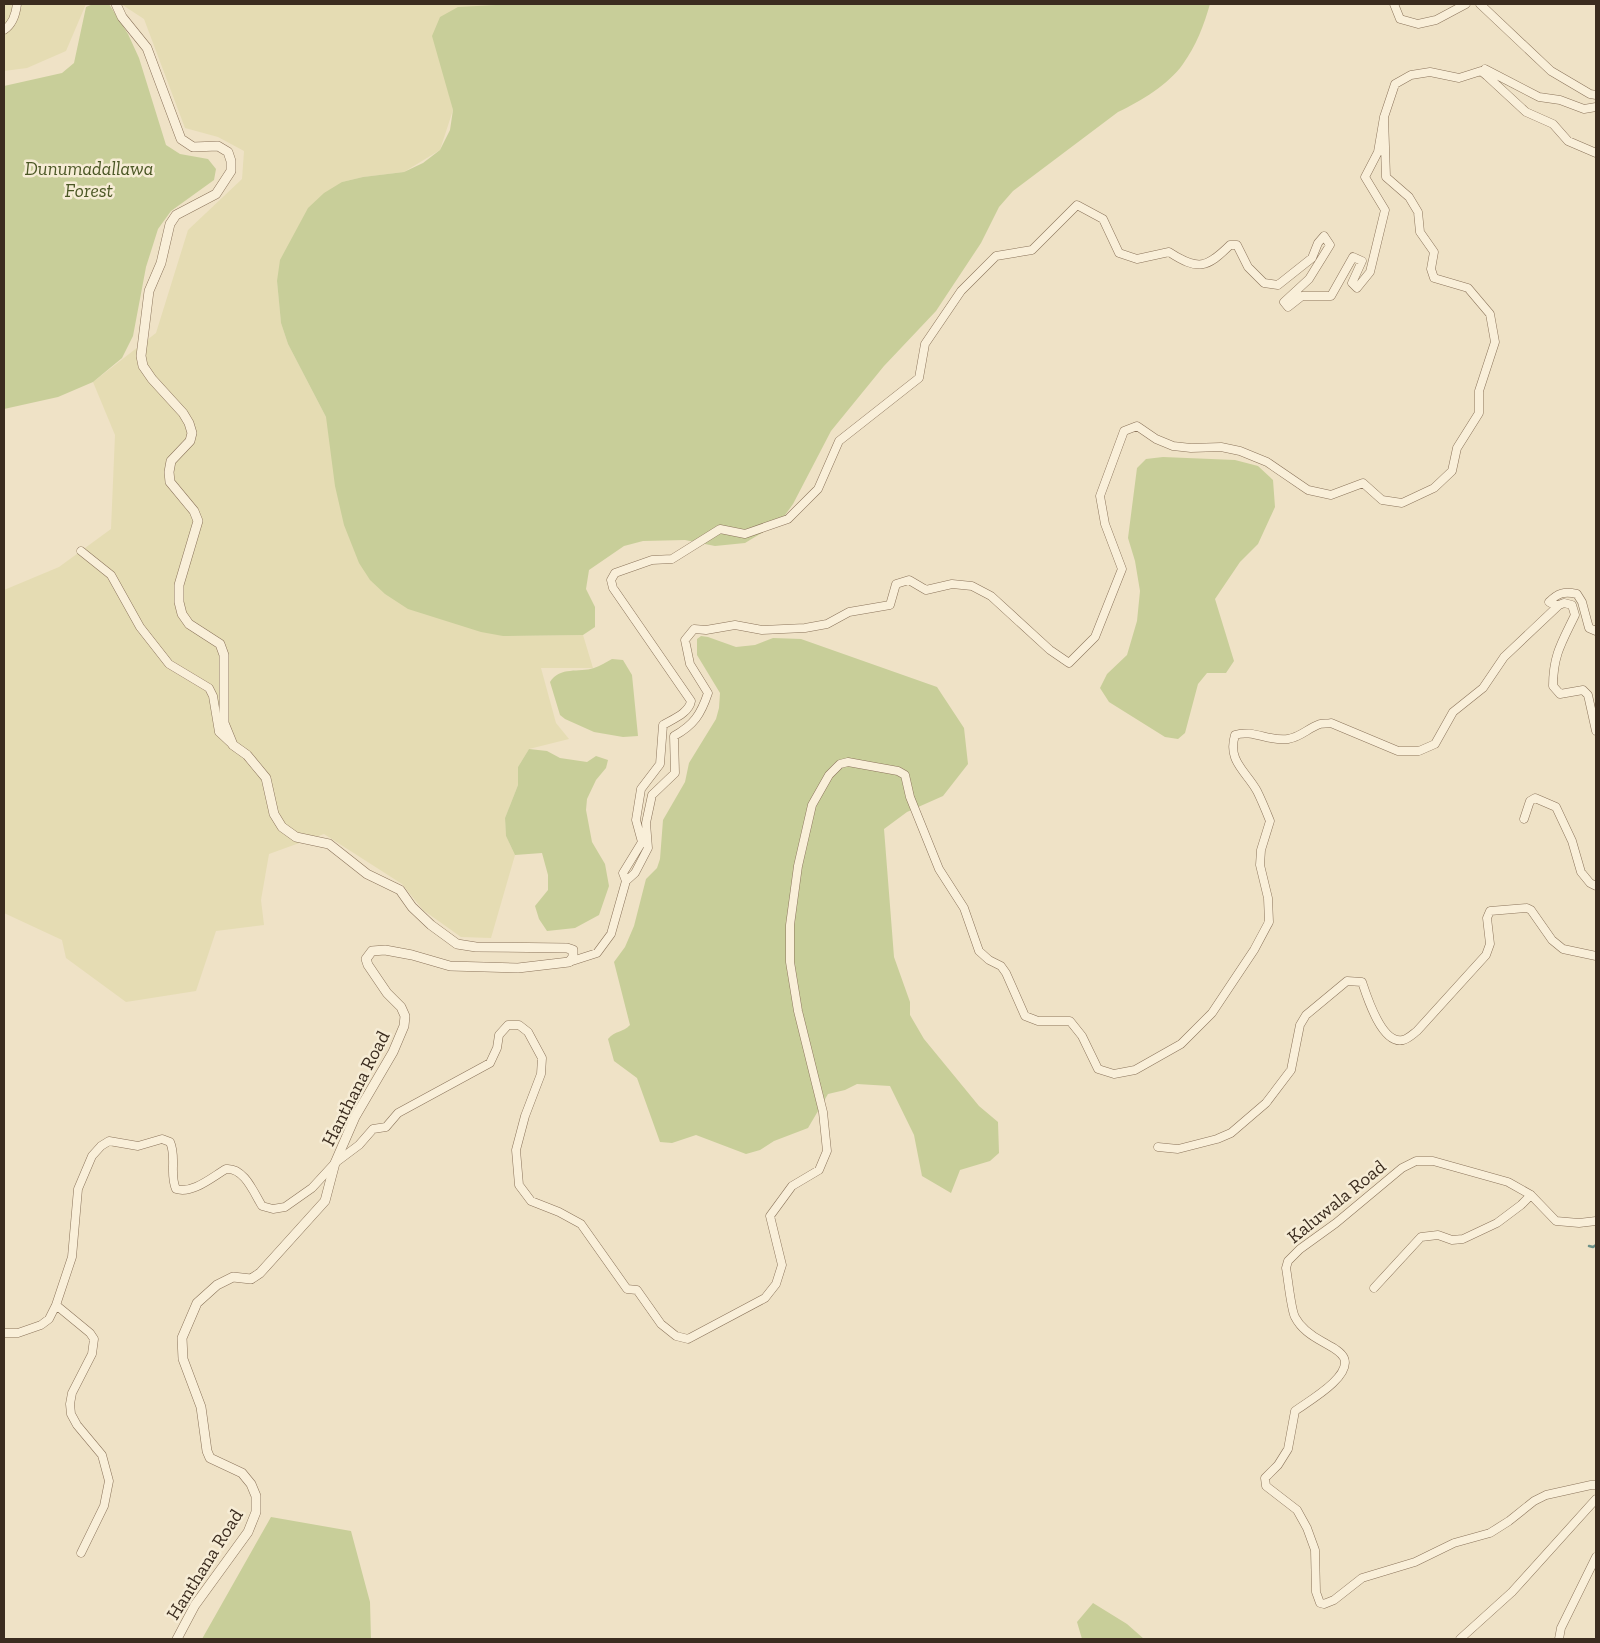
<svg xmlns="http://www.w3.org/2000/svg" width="1600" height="1643" font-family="'Zilla Slab',serif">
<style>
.farmland{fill:#e5dcb3}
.green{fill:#c8ce99}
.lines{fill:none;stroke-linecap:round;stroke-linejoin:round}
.stream{stroke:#6d9188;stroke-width:2.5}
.minor-casing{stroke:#8b745b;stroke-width:9}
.tertiary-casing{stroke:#8b745b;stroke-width:10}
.minor{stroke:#f9efd9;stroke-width:8}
.tertiary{stroke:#f9efd9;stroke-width:9}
.labels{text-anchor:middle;stroke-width:5;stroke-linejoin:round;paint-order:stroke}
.park-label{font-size:19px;font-style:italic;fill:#4b5725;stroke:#f6ecd5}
.street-label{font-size:19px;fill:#3b2c1f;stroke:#f6ecd5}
</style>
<rect width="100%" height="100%" fill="#efe2c6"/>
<!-- farmland -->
<path class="farmland" d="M4,4H86L66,51L27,68L4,71Z
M121,4H516L444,74L453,110L440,150L404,172L363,177L342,182L277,281L281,323L288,344L326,417L503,636L583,635L593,668H541L556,723L569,739L529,749L518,767V785L505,818L506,836L515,855L491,938L461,937L423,910L402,884L324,834L269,854L261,900L264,925L216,931L196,991L126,1002L66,958L62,940L4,913V590L59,567L111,529L115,435L93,382L156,333L188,230L242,179L244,151L218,137L185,128L144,19Z"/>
<!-- green -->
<path class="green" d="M93,4H109L128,34L139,58L166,145L180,154L208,159L216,169L214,180L171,211L158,229L146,267L133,336L122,358L93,382L58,397L4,409V86L62,73L74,63L86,7Z
M516,4H1210C1204,25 1196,46 1183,64C1168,85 1141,101 1118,112L1013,191L999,207L981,243L936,311L884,366L831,431L793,504L780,522L745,543L715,546L685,540L643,541L624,546L589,570L586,589L595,607V627L583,635L503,636L481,632L408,609L385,594L370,580L359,563L344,525L335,486L326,417L288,344L281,323L277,281L280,260L308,208L324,193L342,182L363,177L404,172L423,163L440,150L450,130L453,110L432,36L440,17L458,7Z
M1163,457L1235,460L1258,466L1273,480L1275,507L1258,544L1240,562L1215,599L1234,661L1226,673H1207L1198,684L1185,733L1178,739L1165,737L1109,702L1100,688L1107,674L1127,655L1137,621L1140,591L1135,561L1128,538L1137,468L1146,459Z
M701,636L708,637L736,647L755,645L773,638L801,639L937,687L964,728L968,764L943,796L907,812L884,829L894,957L910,1002V1015L924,1039L979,1106L998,1122L999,1153L990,1161L960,1170L951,1193L922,1176L914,1135L890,1086L857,1084L845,1090L828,1094L808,1128L774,1141L760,1150L746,1154L696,1135L672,1143L660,1142L637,1078L614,1061L608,1039C615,1030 623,1033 630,1025L614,962L625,947L634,926L646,879L657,868L660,859L663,820L685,782L689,763L716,719L719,708L720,693L697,655V639Z
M612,659L623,660L632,675L638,736L623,737L594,732L565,719L560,715L550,682C560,666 579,673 594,668C600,666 606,662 612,659Z
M529,749L547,751L560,758L587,762L596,756L608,760L606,768L596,780L587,799L586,810L592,842L605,864L609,886L599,915L575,928L547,931L539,919L535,906L548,890V875L542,853L515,855L506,836L505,818L518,785V767Z
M271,1517L351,1531L370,1602L371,1639H202Z
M1093,1603L1127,1624L1144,1639H1082L1077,1622Z"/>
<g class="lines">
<!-- stream -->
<path class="stream" d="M1589,1246L1593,1247L1596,1245"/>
<!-- minor casing -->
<g class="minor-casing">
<path id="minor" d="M1394,4L1400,19L1418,24L1436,20L1466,4
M1480,4L1551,71L1590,94L1596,95
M4,30C13,24 16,13 17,4
M1596,107L1584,109L1560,100L1539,97L1485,69L1487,76L1526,112L1553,124L1568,141L1596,153
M1384,117L1386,177L1409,197L1418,212L1420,232L1434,252L1431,269L1434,278L1468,288L1490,314L1495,342L1479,391V413L1457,448L1452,471L1434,488L1402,503L1382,500L1363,483L1331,495L1308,490L1267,462L1240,451L1221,447L1191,448L1173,446L1156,439L1137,426L1124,431L1100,496L1105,524L1122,569L1095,637L1069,663L1050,650L991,596L972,586L952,584L926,590L909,580L896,584L890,605L849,612L827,624L805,628L762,630L735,625L706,630L694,629L685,640L690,664L708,693C701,714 694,725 674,736L675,773L652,795L646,823L648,848L635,873L626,881L623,873L642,842L636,820L641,789L660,764L663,725C673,719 689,713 691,701L613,588L611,580L615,573L652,560L672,559L720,529L745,534L788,519L818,489L839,441L919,378L925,344L961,291L996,256L1032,250L1077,205L1103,219L1119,253L1137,259L1169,252C1198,271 1207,268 1230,245H1237L1248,267L1264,283L1278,285L1312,258L1318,243L1324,236L1330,245L1309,279L1284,302L1288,307L1302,296H1331L1353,257L1362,261L1352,283L1357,288L1370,272L1385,210L1365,177L1378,152L1384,117L1395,84L1411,75L1430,72L1459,78L1481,71L1487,76
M81,551L111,575L140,627L169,664L209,688L213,696L219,732L233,745
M1559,605H1554L1549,602C1558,593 1564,591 1577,594L1582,602L1589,628L1596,631
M1524,819L1530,801L1535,798L1556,807L1572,841L1581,872L1590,883L1596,886
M569,962L597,953L611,934L626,881
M1158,1147L1178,1149L1217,1139L1231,1133L1266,1103L1291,1070L1300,1025L1306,1015L1347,981L1362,982C1367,997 1382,1045 1403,1040C1408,1039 1413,1034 1417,1031L1486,955L1490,944L1487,918L1490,911L1527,908L1531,910L1552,940L1563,949L1596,956
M1596,1221L1579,1223L1556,1221L1531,1195L1508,1182L1433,1161H1416L1402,1168L1336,1223L1300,1249L1288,1261L1286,1268C1288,1278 1291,1310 1295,1317C1301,1329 1312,1336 1323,1342C1330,1346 1341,1351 1344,1358C1352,1377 1307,1402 1295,1411L1288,1449L1278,1465L1265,1478L1266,1486L1297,1510L1307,1528L1315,1550L1316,1592L1320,1603L1324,1604L1334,1600L1362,1578L1415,1562L1454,1543L1490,1533L1509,1521L1534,1501L1546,1495L1591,1485H1596
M1374,1288L1421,1237L1438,1235L1452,1240L1463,1239L1497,1223L1521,1205L1531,1195
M56,1305L90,1333L94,1339L92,1354L72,1393L70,1404L71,1414L77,1425L102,1455L109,1481L104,1506L81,1553
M4,1333H18L41,1325L49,1319L56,1305L72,1257L78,1189L92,1156L101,1146L109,1141L138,1146L162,1139L170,1142C177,1157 169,1174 176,1189C193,1194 212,1177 226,1169C244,1167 254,1193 262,1206L273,1209L285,1207L312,1188L335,1163L359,1145L373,1129L386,1127L398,1113L490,1063L497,1048L499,1035L508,1025H519L528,1032L542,1058L541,1074L525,1116L516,1150L519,1185L531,1201L559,1212L581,1224L627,1289L637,1290L661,1324L676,1336L688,1339L765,1298L776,1284L782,1265L770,1216L792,1186L819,1170L827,1151L823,1112L798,1011L790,962V925L798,866L812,805L829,775L840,764L848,762L898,771L905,775L910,797L939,869L964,908L979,951L989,960L1001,966L1006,973L1025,1016L1038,1021H1070L1082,1036L1098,1069L1114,1074L1135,1070L1181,1044L1212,1013L1254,950L1269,922L1268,898L1260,865L1261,850L1270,821C1266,811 1262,801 1257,791C1246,771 1227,761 1235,735C1252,729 1270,742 1288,739C1301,737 1308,728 1320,724C1323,723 1328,724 1331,723L1398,751H1419L1435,744L1453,712L1483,688L1504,657L1559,605L1564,603L1572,605L1575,615C1562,642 1553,655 1553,686L1560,694L1583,690L1588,695L1596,731
M1460,1639L1512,1592L1596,1499
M1559,1639L1561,1628L1596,1557"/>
</g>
<!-- tertiary casing -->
<g class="tertiary-casing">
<path id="tertiary" d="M116,4L122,17L147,48L181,139L193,147L218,146L228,152L231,161V171L216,194L176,215L170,224L161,263L149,291L141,356L143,366L152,379L183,413L189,423L192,433L190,441L171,461L169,472L170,482L194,511L198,521L179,585V602L182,614L189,624L220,644L224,655V723L233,745L247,755L266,778L274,814L282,827L296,837L329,844L367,874L400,890L412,907L431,925L457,944L476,947L567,948L573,950V957L569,962L518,968L450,966L412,955L385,950L372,951L366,959L368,965L387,993L401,1007L405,1016L404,1026L393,1052L355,1117L335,1163L325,1201L260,1273L251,1279L233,1277L217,1285L197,1303L182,1338L183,1359L201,1407L207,1451L210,1458L242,1473L251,1484L256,1496V1512L248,1532L195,1605L177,1639"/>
</g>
<!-- minor -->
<use href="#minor" class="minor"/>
<!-- tertiary -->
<use href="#tertiary" class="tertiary"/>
</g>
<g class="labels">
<!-- park labels -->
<g class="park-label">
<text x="89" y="175">Dunumadallawa<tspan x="89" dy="22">Forest</tspan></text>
</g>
<!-- street labels -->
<g class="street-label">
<text transform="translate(355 1088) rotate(-63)" y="7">Hanthana Road</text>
<text transform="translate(1336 1201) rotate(-39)" y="7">Kaluwala Road</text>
<text transform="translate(204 1564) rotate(-58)" y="7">Hanthana Road</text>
</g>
</g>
<!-- border -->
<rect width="1600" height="1643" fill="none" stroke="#3b2c1f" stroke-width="10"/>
</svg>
